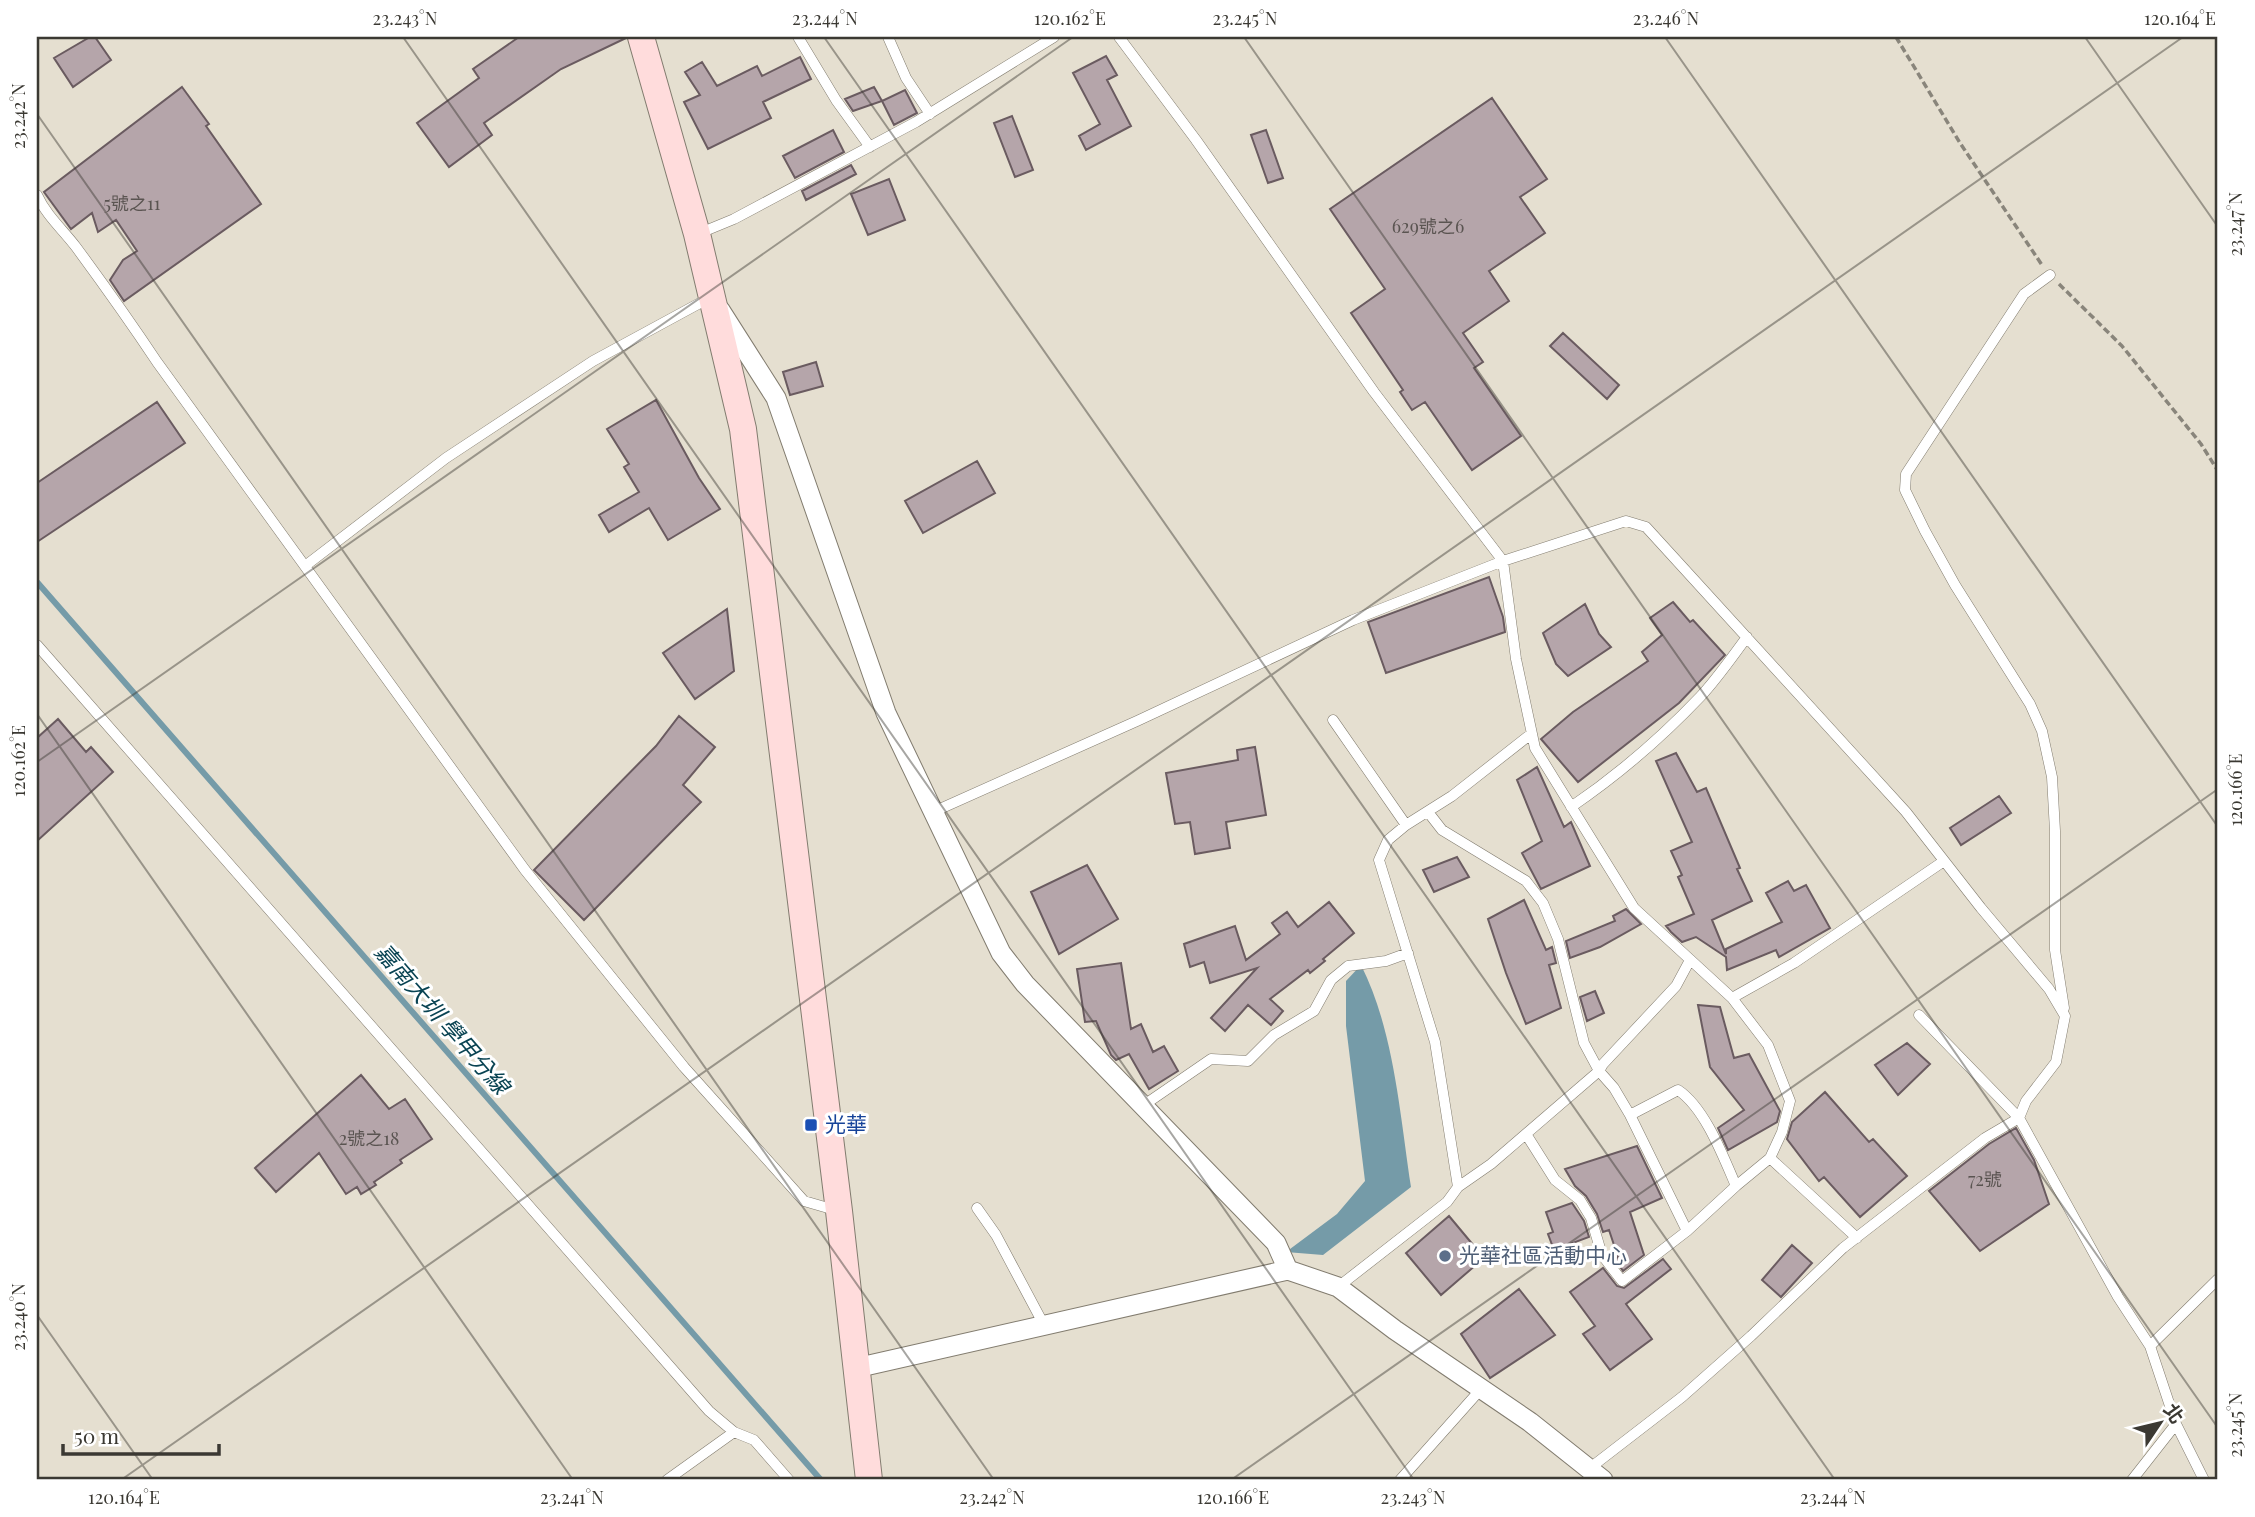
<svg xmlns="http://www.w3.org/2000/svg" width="2255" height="1517" font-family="'Playfair Display','Noto Sans TC',serif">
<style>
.water{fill:#759ba8}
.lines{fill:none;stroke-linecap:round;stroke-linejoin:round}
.stream{stroke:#759ba8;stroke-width:6}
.building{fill:#b5a5aa;stroke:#6a5b60;stroke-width:2}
.service-casing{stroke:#827c6f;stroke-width:11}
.minor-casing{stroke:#827c6f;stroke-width:21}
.secondary-casing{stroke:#827c6f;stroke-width:28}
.path{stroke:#89857b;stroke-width:3.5;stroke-dasharray:7 3.5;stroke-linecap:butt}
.service{stroke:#fff;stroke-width:10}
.minor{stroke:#fff;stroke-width:19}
.secondary{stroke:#ffdcdc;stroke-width:26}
.ticks{fill:none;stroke:#3b3933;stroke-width:2;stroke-opacity:0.45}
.transit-dot{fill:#1a4fb4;stroke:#fff;stroke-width:2.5}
.service-dot{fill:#5c6f8a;stroke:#fff;stroke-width:2.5}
.labels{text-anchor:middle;stroke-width:6;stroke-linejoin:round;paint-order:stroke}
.number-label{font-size:18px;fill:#5a5451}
.transit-label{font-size:21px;fill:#164399;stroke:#fff;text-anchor:start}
.service-label{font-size:21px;fill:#4e5e75;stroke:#fff;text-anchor:start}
.water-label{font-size:23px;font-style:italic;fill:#094352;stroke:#fff}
.neatline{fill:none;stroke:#3b3933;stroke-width:2.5}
.ticks-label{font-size:18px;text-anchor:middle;fill:#3b3933}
</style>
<rect width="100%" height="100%" fill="#e5dfd0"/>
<!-- water -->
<path class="water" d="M1361,965C1394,1030 1400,1115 1411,1187L1323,1255L1286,1252L1337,1214L1365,1181L1346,1026V981Z"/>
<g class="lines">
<!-- stream -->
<path class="stream" d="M37,582L821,1480"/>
</g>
<!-- building -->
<path class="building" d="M90,37H95L111,60L73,87L54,58Z
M519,37L626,38L561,69L484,123L492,135L449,167L417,123L479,78L473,69Z
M1106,56L1117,75L1107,80L1131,126L1086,150L1079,136L1100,124L1073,73Z
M800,57L811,79L763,102L771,118L708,149L684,102L700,95L685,72L702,62L717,86L757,66L762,76Z
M182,87L209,124L206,126L261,204L124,301L110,280L123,260L137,251L116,220L98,232L92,213L71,229L44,192Z
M874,87L882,101L853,111L845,99Z
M905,90L917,113L894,125L882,101Z
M1492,98L1547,179L1520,197L1545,233L1489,271L1509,301L1463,333L1483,362L1474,368L1521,436L1472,470L1425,402L1412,410L1400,392L1403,390L1351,313L1385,289L1330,209Z
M1012,116L1033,170L1015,177L994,123Z
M833,130L844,152L795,178L783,156Z
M1266,130L1283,178L1268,183L1251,135Z
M851,165L856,174L806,200L802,191Z
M889,179L905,220L868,235L851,194Z
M1563,333L1619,385L1607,399L1550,346Z
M816,362L823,386L790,395L783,372Z
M656,400L699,478L720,509L668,540L649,508L609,532L599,515L639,492L624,467L629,464L607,429Z
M157,402L185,443L37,542V483Z
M977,461L995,493L923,533L905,501Z
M1489,577L1503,617L1505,632L1386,673L1368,622Z
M1673,602L1690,622L1693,620L1725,655L1679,703L1578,782L1541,739L1573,712L1648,661L1642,652L1662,635L1650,618Z
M1585,604L1599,634L1611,647L1568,676L1556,664L1543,633Z
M727,609L734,671L695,699L663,653Z
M679,716L715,747L683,785L701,802L584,920L534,870L656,746Z
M58,719L86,752L91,747L113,772L37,841V738Z
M1255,747L1266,815L1226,822L1230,848L1195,854L1190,822L1175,824L1166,773L1238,760L1237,750Z
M1676,753L1697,792L1706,788L1740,868L1737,869L1752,901L1712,920L1726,954V949L1782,922L1766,893L1788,881L1794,891L1806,885L1830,928L1779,957L1776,950L1727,970L1726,957L1696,937L1682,942L1671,932L1666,926L1694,914L1678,877L1682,875L1671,851L1692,842L1656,761Z
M1537,767L1564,827L1571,822L1590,866L1541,889L1522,853L1542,841L1517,780Z
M1999,796L2011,813L1961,845L1950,828Z
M1457,857L1469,877L1434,892L1423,870Z
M1087,865L1118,919L1059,954L1031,892Z
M1524,900L1546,950L1552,947L1556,963L1549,965L1561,1008L1526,1024L1506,973L1488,919Z
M1329,902L1354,933L1323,959L1325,961L1310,973L1308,970L1270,999L1283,1011L1271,1025L1248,1005L1225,1031L1211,1018L1257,968L1210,983L1204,962L1190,967L1184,944L1235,926L1246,960L1280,934L1272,923L1287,912L1298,927Z
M1626,909L1641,924L1600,947L1570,958L1566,941L1615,921L1613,916Z
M1121,963L1131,1029L1141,1024L1153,1052L1164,1046L1178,1071L1149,1089L1129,1054L1116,1060L1111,1055L1096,1021L1085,1022L1077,969Z
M1595,991L1604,1013L1587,1021L1580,997Z
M1698,1005L1720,1007L1734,1058L1749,1054L1780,1111L1777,1122L1728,1150L1718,1128L1744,1110L1710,1067Z
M1907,1043L1930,1064L1898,1095L1875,1065Z
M361,1075L389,1109L405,1099L432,1139L400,1160L402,1163L374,1182L376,1185L361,1194L357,1187L346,1194L319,1153L276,1192L255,1168Z
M1825,1092L1869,1142L1873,1139L1907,1176L1860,1217L1824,1177L1819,1181L1787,1139L1792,1122Z
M2016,1128L2034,1160L2049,1204L1980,1251L1929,1191L1989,1144Z
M1637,1146L1662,1198L1630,1212L1644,1255L1623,1271L1615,1259L1618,1257L1609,1230L1603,1232L1597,1214L1586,1196L1575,1186L1565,1169Z
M1572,1203L1584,1221L1589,1237L1554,1250L1548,1234L1553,1232L1546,1212Z
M1449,1216L1484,1258L1441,1295L1406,1253Z
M1792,1245L1812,1263L1781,1297L1762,1280Z
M1663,1259L1671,1269L1626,1304L1652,1339L1610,1370L1583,1334L1595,1326L1570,1292L1603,1268L1617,1286L1624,1288Z
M1519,1289L1555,1335L1490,1378L1461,1334Z"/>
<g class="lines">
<!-- service casing -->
<g class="service-casing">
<path id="service" d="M798,37L836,100L870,147
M888,37L906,78L930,114
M1119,37L1196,140L1374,392L1503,561L1516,659L1535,748L1634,908L1732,998L1768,1045L1790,1101L1782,1132L1770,1158L1857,1238
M37,195C46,215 63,230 76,247C104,285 131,323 157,362L525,870L684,1067L804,1201L835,1210
M700,233L734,219L916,122L1054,37
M2050,275L2024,294L1906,474L1905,490L1925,531L1955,585L2030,704L2042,731L2052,777L2055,831V950L2064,1008
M305,566L446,458L593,361L711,297
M37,645L709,1411L734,1432L754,1440L789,1480
M1333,720L1406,825
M1571,807C1618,775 1661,738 1700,697C1717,679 1732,657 1747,637
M933,812L1137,721L1353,620L1503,561L1626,521L1646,527L1906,812L1981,908L2049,989L2065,1016L2056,1062L2026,1101L2019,1118L1985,1138L1843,1248L1751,1336L1682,1397L1590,1468
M1428,812L1442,830L1526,881L1543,903L1558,939L1584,1043L1599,1071L1614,1088L1630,1115L1687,1231
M1732,998L1794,963L1944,861
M1919,1015L2019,1118L2118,1297L2150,1346L2176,1424L2204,1480
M1144,1105L1211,1059L1248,1061L1274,1035L1314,1011L1331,980L1348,966L1386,961L1408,953
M1630,1115L1678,1090C1705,1108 1723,1156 1736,1186L1770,1158
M1526,1134L1555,1180L1580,1200L1591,1218L1602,1255L1622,1281L1687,1231L1736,1186
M1458,1187L1491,1164L1599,1071L1603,1064L1676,986L1690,960
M977,1208L996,1235L1044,1325
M1338,1287L1447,1202L1458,1187L1435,1042L1379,860L1388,840L1406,825L1452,796L1531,734
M2150,1346L2218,1279
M667,1480L734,1432
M1400,1480L1481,1389
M2132,1480L2176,1424"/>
</g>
<!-- minor casing -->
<g class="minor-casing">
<path id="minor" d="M720,310L776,398L886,713L1001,953L1025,984L1276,1243L1288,1270L1338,1287L1395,1330L1530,1422L1603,1480
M856,1368L1288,1270"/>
</g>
<!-- secondary casing -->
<g class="secondary-casing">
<path id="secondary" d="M641,37L697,234L743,429L839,1211L869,1480"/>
</g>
<!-- path -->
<path class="path" d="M1896,37L1960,143L2042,265
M2059,284L2122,346L2201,444L2218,471"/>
<!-- service -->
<use href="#service" class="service"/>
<!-- minor -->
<use href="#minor" class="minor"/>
<!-- secondary -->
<use href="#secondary" class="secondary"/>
</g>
<!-- ticks -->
<path class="ticks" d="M403,37L1414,1480M824,37L1835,1480M1244,37L2218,1428M1665,37L2218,827M2085,37L2218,227M37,114L994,1480M37,714L573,1480M37,762L1073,37M37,1315L153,1480M121,1480L2183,37M1231,1480L2218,789"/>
<!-- markers -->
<rect class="transit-dot" x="804" y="1118" width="14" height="14" rx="3.5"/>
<circle class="service-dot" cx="1445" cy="1256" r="7"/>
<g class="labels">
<!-- number labels -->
<g class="number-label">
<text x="132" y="210">5號之11</text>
<text x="1428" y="233">629號之6</text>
<text x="369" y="1145">2號之18</text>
<text x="1985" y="1186">72號</text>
</g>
<!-- transit labels -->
<g class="transit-label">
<text x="825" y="1132">光華</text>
</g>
<!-- service labels -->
<g class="service-label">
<text x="1459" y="1263">光華社區活動中心</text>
</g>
<!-- water labels -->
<g class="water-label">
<text transform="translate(442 1019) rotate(49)" y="8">嘉南大圳 學甲分線</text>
</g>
</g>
<!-- border -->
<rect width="2255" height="1517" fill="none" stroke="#ffffff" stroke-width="77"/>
<!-- north arrow -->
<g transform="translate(2160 1423) rotate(55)" stroke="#ffffff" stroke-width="5" paint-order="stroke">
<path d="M0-5L12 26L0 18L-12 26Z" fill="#3b3933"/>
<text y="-10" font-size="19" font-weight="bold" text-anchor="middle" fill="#3b3933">北</text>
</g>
<!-- scale -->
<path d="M63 1444v10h156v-10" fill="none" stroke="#3b3933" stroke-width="3.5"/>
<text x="74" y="1444" font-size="21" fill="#3b3933" stroke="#ffffff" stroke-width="5" paint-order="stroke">50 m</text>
<rect x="38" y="38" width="2178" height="1440" class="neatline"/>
<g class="ticks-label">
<text x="405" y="25">23.243°N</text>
<text x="825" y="25">23.244°N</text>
<text x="1070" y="25">120.162°E</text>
<text x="1245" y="25">23.245°N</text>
<text x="1666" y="25">23.246°N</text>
<text x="2180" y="25">120.164°E</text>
<text transform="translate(19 116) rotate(-90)" y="6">23.242°N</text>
<text transform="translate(2236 224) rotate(-90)" y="6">23.247°N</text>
<text transform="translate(19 761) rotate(-90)" y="6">120.162°E</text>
<text transform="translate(2236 790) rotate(-90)" y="6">120.166°E</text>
<text transform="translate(19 1317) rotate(-90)" y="6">23.240°N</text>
<text transform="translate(2236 1425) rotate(-90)" y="6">23.245°N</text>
<text x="124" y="1504">120.164°E</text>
<text x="572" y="1504">23.241°N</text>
<text x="992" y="1504">23.242°N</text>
<text x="1233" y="1504">120.166°E</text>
<text x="1413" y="1504">23.243°N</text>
<text x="1833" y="1504">23.244°N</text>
</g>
</svg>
